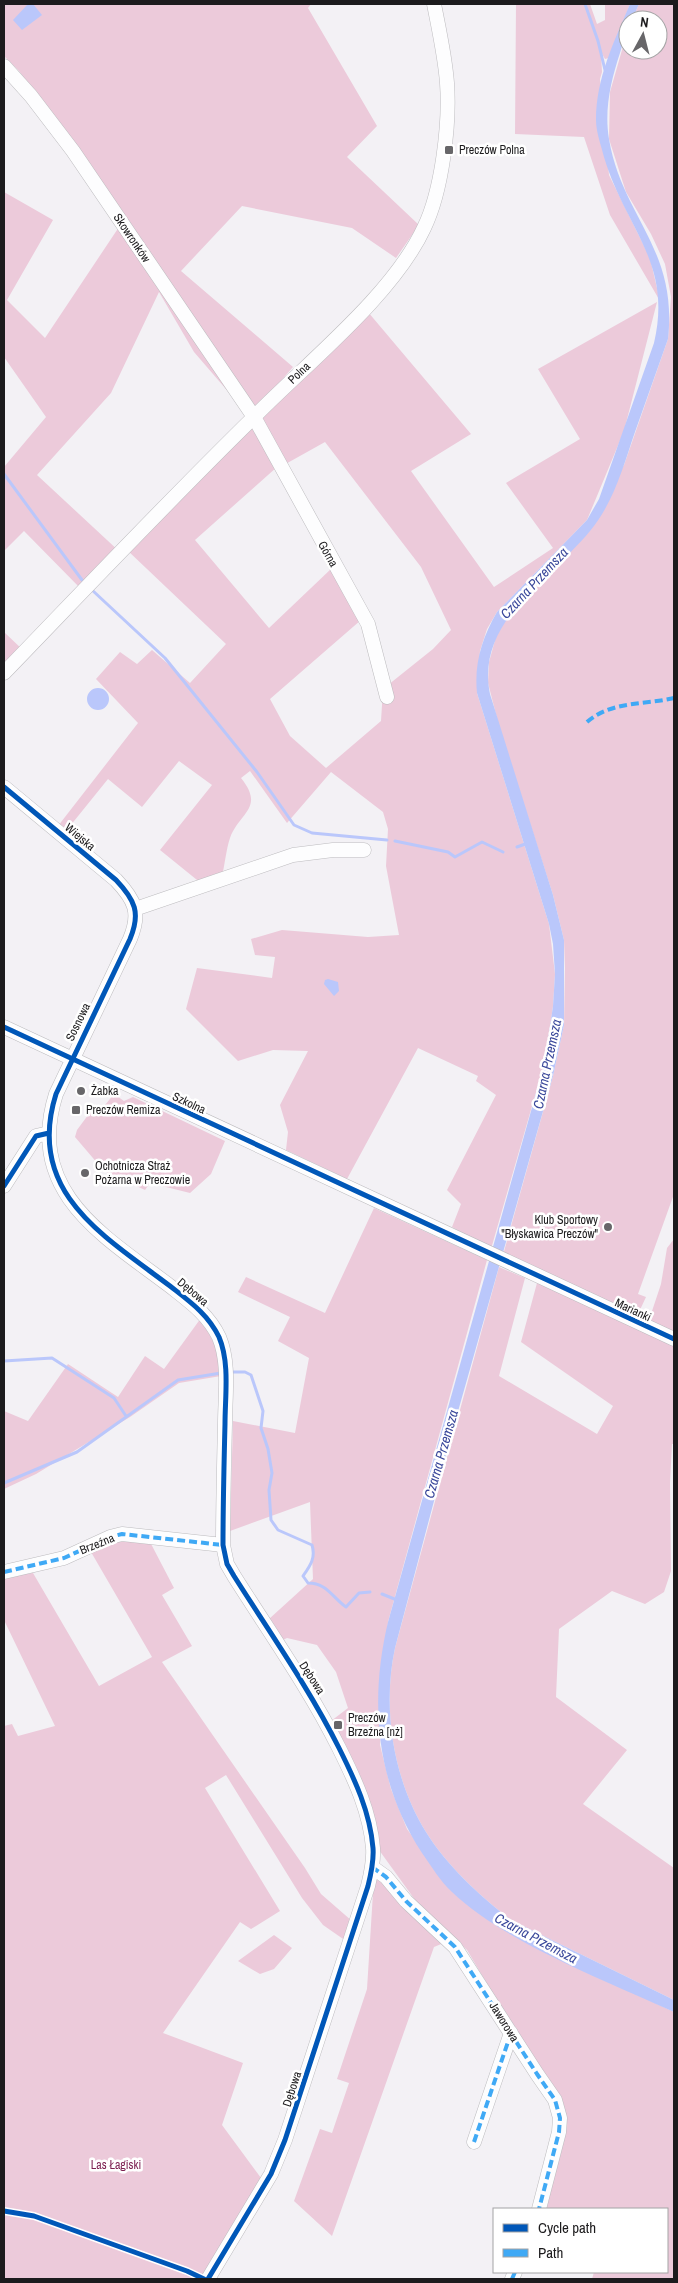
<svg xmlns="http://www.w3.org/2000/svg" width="678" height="2283" font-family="'Archivo Narrow',sans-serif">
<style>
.green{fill:#eccada}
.water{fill:#bac7fb}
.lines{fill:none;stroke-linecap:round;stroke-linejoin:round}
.stream{stroke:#bac7fb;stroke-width:3}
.minor-casing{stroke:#bdbcbf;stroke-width:15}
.minor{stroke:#fdfdfe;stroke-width:14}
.quiet{stroke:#3fa9f5;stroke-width:4;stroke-dasharray:8 4;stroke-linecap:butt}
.cycleway-casing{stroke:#fff;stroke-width:8}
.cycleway{stroke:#0057b8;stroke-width:5}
.poi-dot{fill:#676669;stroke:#fff;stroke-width:2}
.labels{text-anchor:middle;stroke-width:5;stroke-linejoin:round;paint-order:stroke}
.poi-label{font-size:12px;fill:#1c1b1d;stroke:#fff;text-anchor:start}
.street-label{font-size:12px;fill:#1c1b1d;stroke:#fff}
.park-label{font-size:12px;fill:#7d2152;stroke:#fff}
.water-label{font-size:14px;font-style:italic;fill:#3a489b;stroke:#fff}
</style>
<rect width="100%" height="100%" fill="#f3f1f5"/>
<!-- green -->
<path class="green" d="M4,4H311L308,8L377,126L347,157L419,225L396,258L352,228L242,206L181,271L293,367L250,417L194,352L159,292L111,393L37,475L121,553L82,590L24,531L4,551V467L46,417L4,357V192L53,220L7,300L45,338L125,218L19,71L4,56Z
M516,4H590L597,24L605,20V4H630L609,58L605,59L601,52L602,72L600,79L609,175L650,258L660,301L610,215L584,137L515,134Z
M639,4H674V1194L638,1294L646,1297L639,1312L633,1315L503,1255L553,1076L564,1025L565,968L564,940L553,895L500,730L488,683L489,662L497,633L504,622L562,561L624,465L668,339L671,297L665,264L651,234L626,192L609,139L610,92L628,29V50H658V20H632Z
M657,302L624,431L587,520L497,612L487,629L480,651L477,693L549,924L555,974L553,1006L545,1061L491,1249L452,1227L461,1204L447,1190L496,1095L476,1081L478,1076L418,1048L347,1179L286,1150L288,1132L280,1105L308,1051L273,1050L238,1061L186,1009L197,968L272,978L275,957L255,955L251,939L282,930L368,937L399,935L386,866L388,829L383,812L331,772L287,823L250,771L241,778C265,808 240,812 230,838C226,850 225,864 222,876L202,884L160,850L212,785L179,761L142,807L108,779L66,831L58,826L138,723L96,679L120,652L137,664L152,650L190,683L226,644L127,550L252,427L277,467L195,540L269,628L332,568L361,620L270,699L290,736L326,768L381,721L383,689L433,649L451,630L421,567L325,442L282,466L261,419L368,312L471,434L411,471L494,587L553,548L506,483L580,439L538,369Z
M4,632L24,651L4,671Z
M114,1094L124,1101L133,1097L225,1141L211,1174L190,1193L150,1183L145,1190L104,1171L75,1137L77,1130L94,1107L105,1105Z
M374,1208L487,1260L388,1622L380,1745L391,1789L407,1829L453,1892L467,1904L523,1940L674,2012V2279H592L594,2272H667V2209H543L564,2132L508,2019L467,1950L418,1904L379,1850L331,1721L348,1708L336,1672L317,1645L287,1638L283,1640L269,1619L313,1579L310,1502L230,1531L233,1421L295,1433L309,1358L278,1341L290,1317L238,1292L246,1277L325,1313Z
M674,1239V1335L650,1325L649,1320L661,1284L667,1248Z
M499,1267L525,1278L499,1376L597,1434L613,1406L521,1342L537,1283L674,1343V1444H672L670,1483L671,1571L664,1592L645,1604L612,1591L559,1629L556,1697L627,1750L583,1804L674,1868V2000L511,1920C480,1896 447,1866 426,1832C393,1779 382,1708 395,1648Z
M201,1318L220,1355L221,1376L179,1383L130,1417L36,1474L4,1489V1411L28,1421L68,1364L118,1397L145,1356L164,1369Z
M117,1540H149L174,1588L162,1595L192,1646L162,1662L305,1868L321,1894L352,1921L346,1941L323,1925L302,1898L226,1775L205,1788L280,1911L251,1929L240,1922L163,2033L243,2063L222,2125L261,2178L201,2279H4V1726L12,1724L18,1736L55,1726L4,1620V1577L33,1573L99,1686L152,1657L91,1552Z
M374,1877L384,1881L446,1942L434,1947L332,2236L294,2201L320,2129L332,2133L349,2083L337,2079L367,1989Z
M274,1935L292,1948L274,1969L260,1974L238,1961Z"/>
<!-- water -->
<path class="water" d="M28,4H33L42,15L22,30L13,20Z
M630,4H639L632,20H628C628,32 623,42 620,53C611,80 604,110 609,139C622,217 678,248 668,339C657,370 646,401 635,432C623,467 614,502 590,531C550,580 475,621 490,694L553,895L564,940V1025L553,1076L455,1422L395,1648C382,1708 393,1779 426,1832C447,1866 480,1896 511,1920L674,2000V2012C605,1980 507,1944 452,1892C440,1881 432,1867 422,1853C376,1783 369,1702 388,1622L545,1061L553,1006L555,974L553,944L549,924L477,693C474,663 482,638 497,612L587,520L599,499L654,343C673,262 625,228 604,157C601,145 596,132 596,120C596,78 614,42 630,4Z
M87 699a11 11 0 1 1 22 0a11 11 0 1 1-22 0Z
M328,979L338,982L339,991L334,996L324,984L325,980Z"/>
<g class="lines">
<!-- stream -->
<path class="stream" d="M585,4L598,41L605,70
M4,474L82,580
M92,590L165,658L257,772L294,825L312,833L387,840
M395,841L448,852L455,857L482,842L503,852
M517,847L528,843
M4,1361L52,1358L114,1398L126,1416
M231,1372H245L251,1375L263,1411L261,1428L268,1449L272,1473L269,1490L271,1520L278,1530L312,1545C316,1558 310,1566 303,1576L308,1583C327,1583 332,1597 346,1607L359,1593L370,1592
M4,1483L77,1452L178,1380L221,1373
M382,1594L397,1600"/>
<!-- minor casing -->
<g class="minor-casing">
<path id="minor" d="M4,66L31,96L73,151L254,417L368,624L387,697
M4,673C87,587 169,500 255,416C307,363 393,295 424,228C442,191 450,124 447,83C445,56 439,30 434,4
M4,787L116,880C135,900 141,913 130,939L56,1094C25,1192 104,1236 170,1286C189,1301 208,1314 219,1337C230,1363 225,1396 225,1424C224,1464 223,1505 223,1545L227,1564L234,1576C270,1633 309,1688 339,1748C355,1780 370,1812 373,1848C374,1861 371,1874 368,1886L285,2140L271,2174L208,2279
M135,909L293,855L333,850H364
M4,1027L674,1339
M4,1186L36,1136L49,1133
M4,1572L64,1558L110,1537L122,1534L223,1545
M372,1867L386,1877L406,1901L455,1947L537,2074L555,2100L560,2118L559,2132L539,2209
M474,2142L511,2033
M512,2279L515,2272"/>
</g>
<!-- minor -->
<use href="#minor" class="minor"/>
<!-- quiet -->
<path class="quiet" d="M587,722C611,701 644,705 674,698
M4,1572L64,1558L110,1537L122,1534L223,1545
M372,1867L386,1877L406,1901L455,1947L537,2074L555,2100L560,2118L559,2132L539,2209
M474,2142L511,2033
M512,2279L515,2272"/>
<!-- cycleway casing -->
<g class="cycleway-casing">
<path id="cycleway" d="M4,787L116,880C135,900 141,913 130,939L56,1094C25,1192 104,1236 170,1286C189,1301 208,1314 219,1337C230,1363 225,1396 225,1424C224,1464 223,1505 223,1545L227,1564L234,1576C270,1633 309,1688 339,1748C355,1780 370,1812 373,1848C374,1861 371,1874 368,1886L285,2140L271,2174L208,2279
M4,1027L674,1339
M4,1186L36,1136L49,1133
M4,2211L34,2216L187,2271L204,2279"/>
</g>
<!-- cycleway -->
<use href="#cycleway" class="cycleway"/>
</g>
<!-- markers -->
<g class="poi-dot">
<rect x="444" y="145" width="10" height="10" rx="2.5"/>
<circle cx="81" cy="1091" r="5"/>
<rect x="71" y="1105" width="10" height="10" rx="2.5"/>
<circle cx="85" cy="1173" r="5"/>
<circle cx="608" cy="1227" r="5"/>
<rect x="333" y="1720" width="10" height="10" rx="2.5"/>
</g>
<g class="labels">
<!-- poi labels -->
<g class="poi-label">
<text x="459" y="154">Preczów Polna</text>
<text x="91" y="1095">Żabka</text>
<text x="86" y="1114">Preczów Remiza</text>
<text x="95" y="1170">Ochotnicza Straż<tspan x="95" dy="14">Pożarna w Preczowie</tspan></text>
<text x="598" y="1224" text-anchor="end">Klub Sportowy<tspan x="598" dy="14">"Błyskawica Preczów"</tspan></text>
<text x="348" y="1722">Preczów<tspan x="348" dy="14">Brzeźna [nż]</tspan></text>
</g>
<!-- street labels -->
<g class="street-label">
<text transform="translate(132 238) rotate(56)" y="4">Skowronków</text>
<text transform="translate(299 373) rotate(-44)" y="4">Polna</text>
<text transform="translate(328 554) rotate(61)" y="4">Górna</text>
<text transform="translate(80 837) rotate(40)" y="4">Wiejska</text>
<text transform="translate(78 1022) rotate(-64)" y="4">Sosnowa</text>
<text transform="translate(189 1103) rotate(25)" y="4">Szkolna</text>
<text transform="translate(193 1292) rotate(40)" y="4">Dębowa</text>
<text transform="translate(633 1310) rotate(25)" y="4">Marianki</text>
<text transform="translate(97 1544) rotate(-22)" y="4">Brzeźna</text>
<text transform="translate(312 1678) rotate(57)" y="4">Dębowa</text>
<text transform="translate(504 2022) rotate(58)" y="4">Jaworowa</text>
<text transform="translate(292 2089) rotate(-72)" y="4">Dębowa</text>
</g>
<!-- park labels -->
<g class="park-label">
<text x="116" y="2169">Las Łagiski</text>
</g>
<!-- water labels -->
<g class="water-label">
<text transform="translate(534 583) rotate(-47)" y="5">Czarna Przemsza</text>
<text transform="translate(547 1064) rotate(-78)" y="5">Czarna Przemsza</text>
<text transform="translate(441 1454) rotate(-74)" y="5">Czarna Przemsza</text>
<text transform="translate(536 1938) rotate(28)" y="5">Czarna Przemsza</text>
</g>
</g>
<!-- border -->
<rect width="678" height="2283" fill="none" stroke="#1c1b1d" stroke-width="10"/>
<!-- legend -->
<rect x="493" y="2208" width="175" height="65" fill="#ffffff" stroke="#a4a4a5"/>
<rect x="503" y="2224" width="25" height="8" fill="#0057b8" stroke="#a4a4a5"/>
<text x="538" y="2233" font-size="15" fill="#1c1b1d">Cycle path</text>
<rect x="503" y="2249" width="25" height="8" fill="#3fa9f5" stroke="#a4a4a5"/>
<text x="538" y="2258" font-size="15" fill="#1c1b1d">Path</text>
<!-- north arrow -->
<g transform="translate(643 35) rotate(7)"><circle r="24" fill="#ffffff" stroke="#a4a4a5"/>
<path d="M0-4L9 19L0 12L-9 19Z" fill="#676669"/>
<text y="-8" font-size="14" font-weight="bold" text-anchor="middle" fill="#1c1b1d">N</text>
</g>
</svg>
